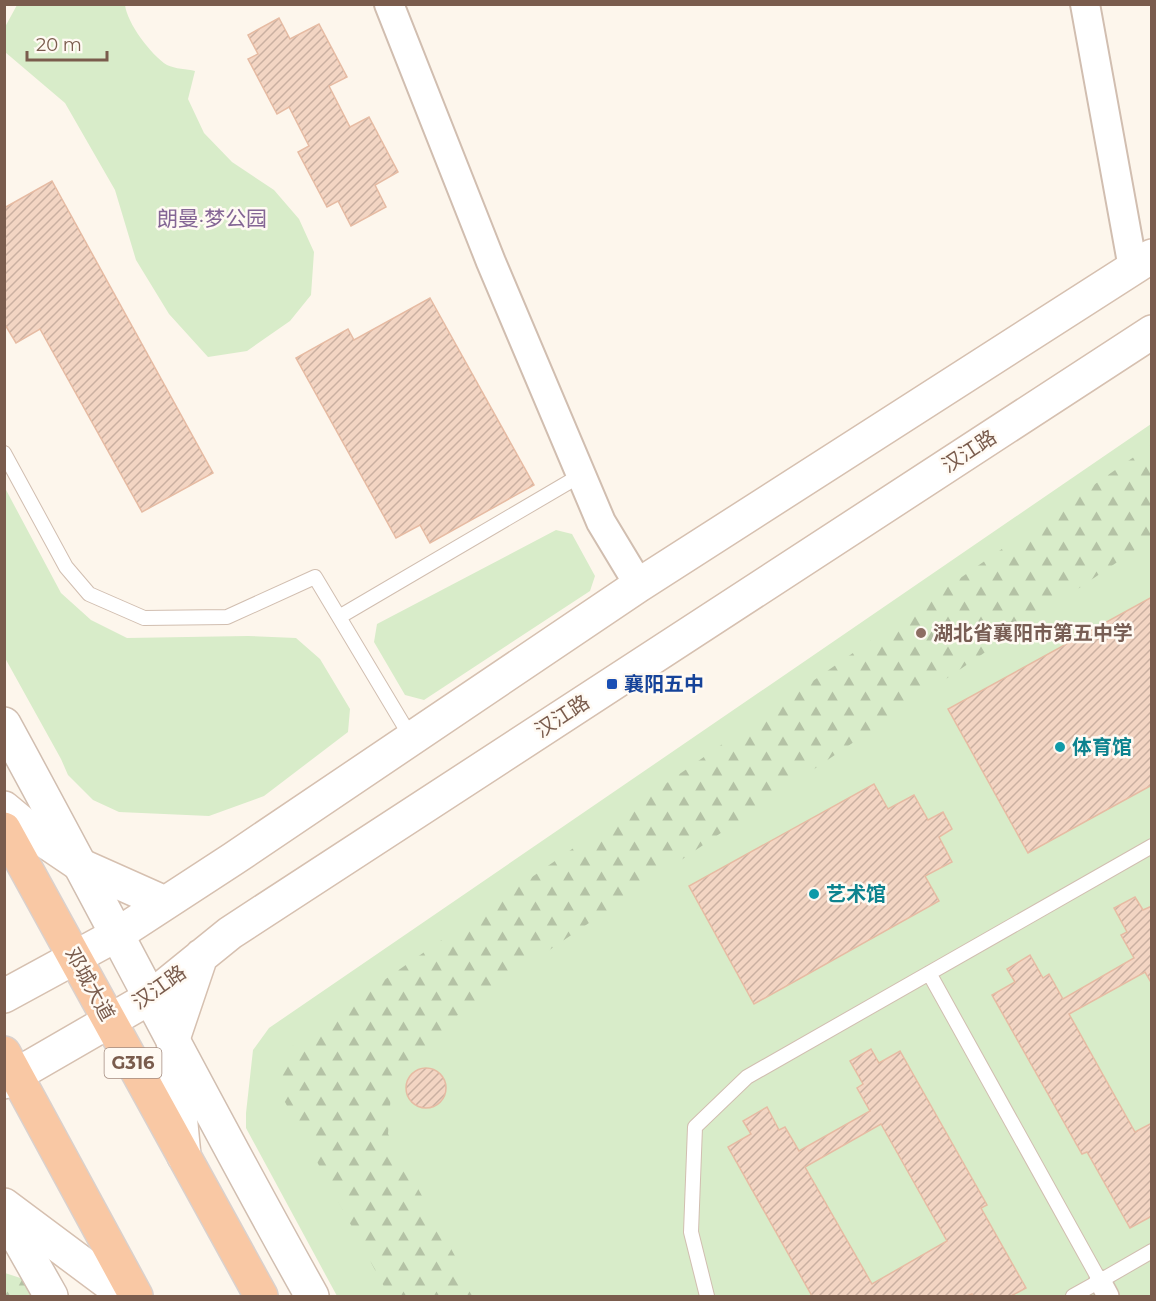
<svg xmlns="http://www.w3.org/2000/svg" width="1156" height="1301" font-family="Montserrat,'Noto Sans SC',sans-serif">
<style>
.green{fill:#d8ecc9}
.forest{fill:url(#forest-firs)}
.building{fill:url(#building-hatch);stroke:#e6bba3;stroke-width:1.5;fill-rule:evenodd}
.lines{fill:none;stroke-linecap:round;stroke-linejoin:round}
.service-casing{stroke:#d1beb0;stroke-width:16}
.pedestrian-casing{stroke:#d1beb0;stroke-width:24}
.minor-casing{stroke:#d1beb0;stroke-width:32}
.tertiary-casing{stroke:#d1beb0;stroke-width:36}
.secondary-casing{stroke:#d6c0b0;stroke-width:36}
.trunk-casing{stroke:#dad1cd;stroke-width:36}
.service{stroke:#fff;stroke-width:14}
.pedestrian{stroke:#fff;stroke-width:21}
.minor{stroke:#fff;stroke-width:28}
.tertiary{stroke:#fff;stroke-width:33}
.secondary{stroke:#fff;stroke-width:33}
.trunk{stroke:#f9c8a4;stroke-width:33}
.education-dot{fill:#8d6e63;stroke:#fffaf3;stroke-width:2}
.transit-dot{fill:#1a4fb4;stroke:#fffaf3;stroke-width:2}
.culture-dot{fill:#0f9aa8;stroke:#fffaf3;stroke-width:2}
.labels{text-anchor:middle;stroke-width:5;stroke-linejoin:round;paint-order:stroke}
.shield{fill:#fffaf3;stroke:#a28b7f;stroke-width:1.5}
.shield-label{font-size:18px;font-weight:bold;fill:#7a5c4d}
.street-label{font-size:20px;fill:#7a5c4d;stroke:#fffaf3}
.education-label{font-size:20px;font-weight:bold;fill:#785e54;stroke:#fffaf3;text-anchor:start}
.transit-label{font-size:20px;font-weight:bold;fill:#164399;stroke:#fffaf3;text-anchor:start}
.culture-label{font-size:20px;font-weight:bold;fill:#0d838f;stroke:#fffaf3;text-anchor:start}
.neighbourhood-label{font-size:21px;fill:#846695;stroke:#fffaf3}
</style>
<defs>
<pattern id="forest-firs" width="22" height="20" patternUnits="userSpaceOnUse" patternTransform="scale(1.5)"><rect width="22" height="20" fill="#d8ecc9"/><path d="M5 1l3.5 6h-7zM16 11l3.5 6h-7z" fill="#b4c2a5"/></pattern>
<pattern id="building-hatch" width="6" height="6" patternUnits="userSpaceOnUse" patternTransform="scale(1.5)"><rect width="6" height="6" fill="#f3d5c3"/><path d="M-1 1l2-2M0 6l6-6M5 7l2-2" fill="none" stroke="#cab0a1"/></pattern>
</defs>
<rect width="100%" height="100%" fill="#fdf6ec"/>
<!-- green -->
<path class="green" d="M17,5H125C127,23 151,55 167,65C175,69 187,69 195,71L188,99L204,133L232,162L274,190L299,219L314,252L311,295L290,321L247,351L208,357L169,314L136,260L115,190L65,103L5,52V27Z
M1151,424V1296H337L246,1128V1113L253,1050L269,1028Z
M5,488L61,593L91,620L127,638L248,636L296,638L320,659L350,709L348,732L264,796L209,816L119,812L93,800L68,775L61,759L5,658Z
M556,530L572,534L595,576L590,591L424,700L405,695L374,642L377,624Z"/>
<!-- forest -->
<path class="forest" d="M1151,445V539L466,1007L392,1080L388,1134L477,1296H389L278,1089L290,1048L327,1020Z
M5,1273L45,1286L51,1296H5Z"/>
<!-- building -->
<path class="building" d="M279,18L290,39L319,24L347,77L329,86L350,127L369,117L398,172L375,185L386,207L351,226L338,201L327,207L298,152L309,146L289,107L277,114L248,59L258,54L248,35Z
M52,181L213,473L142,512L40,329L16,343L4,323V208Z
M430,298L534,485L430,543L420,525L396,538L296,358L348,329L354,340Z
M1152,597V785L1028,853L948,709Z
M874,784L888,809L914,795L928,820L943,812L952,829L939,837L952,862L925,876L939,901L754,1004L689,886Z
M1135,897L1143,910L1152,906V984L1145,972L1069,1014L1135,1132L1152,1123V1216L1130,1228L1087,1152L1082,1154L992,995L1015,982L1007,969L1030,955L1043,978L1049,974L1063,999L1134,958L1121,935L1127,932L1114,908Z
M871,1049L879,1063L900,1051L987,1205L981,1208L1026,1288L1011,1296H973L972,1294L967,1296H812L728,1147L751,1134L743,1121L767,1107L779,1130L785,1127L799,1151L870,1111L857,1088L863,1084L850,1061ZM881,1124L947,1241L872,1284L805,1167Z
M406 1088a20 20 0 1 1 40 0a20 20 0 1 1-40 0Z"/>
<g class="lines">
<!-- service casing -->
<g class="service-casing">
<path id="service" d="M4,453L66,567L89,594L144,618L227,617L315,577L412,739
M339,617L581,475
M929,973L1100,1281L1073,1296
M1100,1281L1152,1251
M707,1296L691,1232L695,1127L747,1077L1152,846"/>
</g>
<!-- pedestrian casing -->
<g class="pedestrian-casing">
<path id="pedestrian" d="M1100,1281L1108,1296"/>
</g>
<!-- minor casing -->
<g class="minor-casing">
<path id="minor" d="M389,4L491,262L601,522L639,585
M1085,4L1133,268"/>
</g>
<!-- tertiary casing -->
<g class="tertiary-casing">
<path id="tertiary" d="M4,724C108,914 206,1108 312,1296
M4,1213L51,1296"/>
</g>
<!-- secondary casing -->
<g class="secondary-casing">
<path id="secondary" d="M4,808L39,837L82,866L165,903
M4,996L118,934L233,859L639,585L1152,256
M4,1082L151,997L230,933L1152,332
M184,1156L173,1039L201,956
M4,1205L126,1296"/>
</g>
<!-- trunk casing -->
<g class="trunk-casing">
<path id="trunk" d="M4,829L261,1296
M4,1053L136,1296"/>
</g>
<!-- service -->
<use href="#service" class="service"/>
<!-- pedestrian -->
<use href="#pedestrian" class="pedestrian"/>
<!-- minor -->
<use href="#minor" class="minor"/>
<!-- tertiary -->
<use href="#tertiary" class="tertiary"/>
<!-- secondary -->
<use href="#secondary" class="secondary"/>
<!-- trunk -->
<use href="#trunk" class="trunk"/>
</g>
<!-- markers -->
<circle class="education-dot" cx="921" cy="633" r="6"/>
<rect class="transit-dot" x="606" y="678" width="12" height="12" rx="3"/>
<g class="culture-dot">
<circle cx="1060" cy="747" r="6"/>
<circle cx="814" cy="894" r="6"/>
</g>
<g class="labels">
<!-- shield labels -->
<rect class="shield" x="104.5" y="1048" width="57" height="30" rx="4.5"/>
<g class="shield-label">
<text x="133" y="1069">G316</text>
</g>
<!-- street labels -->
<g class="street-label">
<text transform="translate(969 451) rotate(-33)" y="7">汉江路</text>
<text transform="translate(562 716) rotate(-33)" y="7">汉江路</text>
<text transform="translate(90 984) rotate(61)" y="7">邓城大道</text>
<text transform="translate(159 987) rotate(-35)" y="7">汉江路</text>
</g>
<!-- education labels -->
<g class="education-label">
<text x="933" y="640">湖北省襄阳市第五中学</text>
</g>
<!-- transit labels -->
<g class="transit-label">
<text x="624" y="691">襄阳五中</text>
</g>
<!-- culture labels -->
<g class="culture-label">
<text x="1072" y="754">体育馆</text>
<text x="826" y="901">艺术馆</text>
</g>
<!-- neighbourhood labels -->
<g class="neighbourhood-label">
<text x="212" y="226">朗曼·梦公园</text>
</g>
</g>
<!-- border -->
<rect width="1156" height="1301" fill="none" stroke="#7a5c4d" stroke-width="12"/>
<!-- scale -->
<path d="M27 51v9h80v-9" fill="none" stroke="#7a5c4d" stroke-width="3"/>
<text x="36" y="51" font-size="18" fill="#7a5c4d" stroke="#fffaf3" stroke-width="4.5" paint-order="stroke">20 m</text>
</svg>
